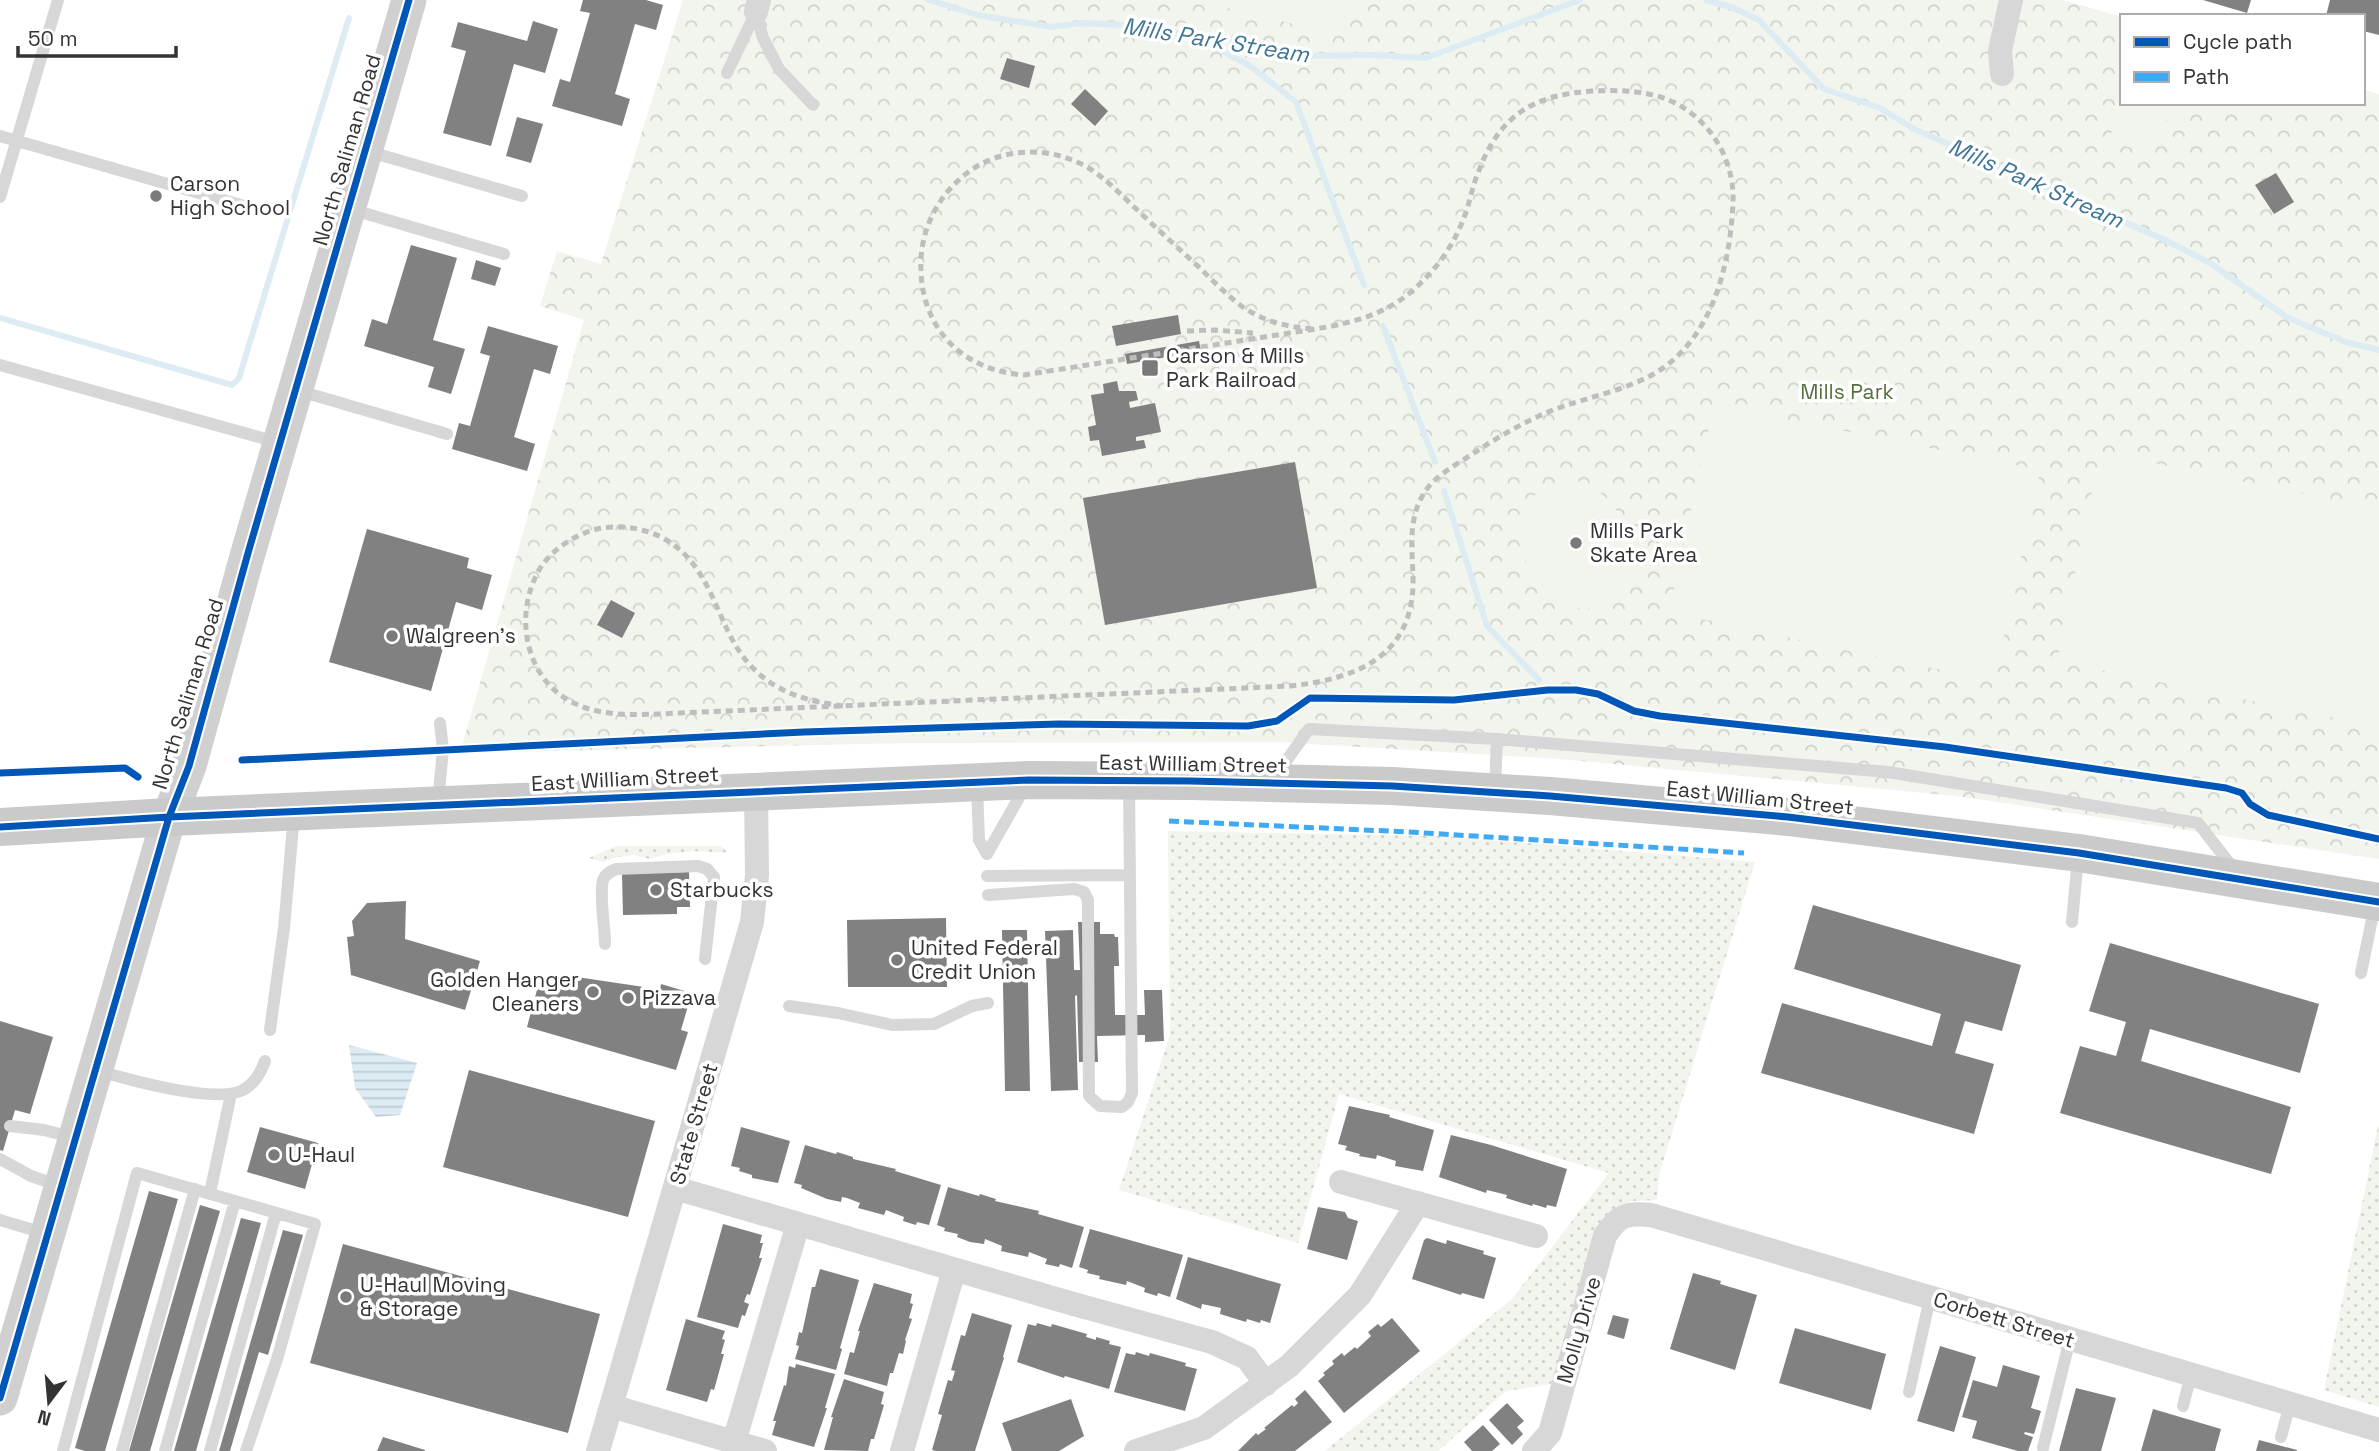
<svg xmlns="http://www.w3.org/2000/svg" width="2379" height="1451" font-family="'Space Grotesk',sans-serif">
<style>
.grass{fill:url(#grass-dots)}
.forest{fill:url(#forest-crowns)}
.pitch{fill:#f1f5ed}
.water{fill:url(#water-rules)}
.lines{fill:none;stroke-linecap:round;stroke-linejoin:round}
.stream{stroke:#ddebf3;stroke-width:6}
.building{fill:#818181}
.lane{stroke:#d7d7d7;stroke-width:12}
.street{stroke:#d7d7d7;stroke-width:24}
.secondary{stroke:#d0d0d0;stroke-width:35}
.primary{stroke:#cacaca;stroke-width:38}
.rail{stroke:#bebebe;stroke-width:5;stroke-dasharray:7 5;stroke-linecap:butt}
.quiet{stroke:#3fa9f5;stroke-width:5;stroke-dasharray:10 5;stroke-linecap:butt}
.cycleway-casing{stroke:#fff;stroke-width:11}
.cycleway{stroke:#0057b8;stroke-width:7}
.poi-dot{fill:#7a7a7a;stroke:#fff;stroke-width:2.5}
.labels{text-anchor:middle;stroke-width:7;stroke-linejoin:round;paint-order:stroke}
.street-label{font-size:21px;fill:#333;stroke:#fff}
.poi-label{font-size:21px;fill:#333;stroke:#fff;text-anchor:start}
.park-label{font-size:21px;fill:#56703f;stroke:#fff}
.water-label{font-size:23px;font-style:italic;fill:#3f7597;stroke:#fff}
</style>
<defs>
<pattern id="grass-dots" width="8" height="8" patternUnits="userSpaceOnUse" patternTransform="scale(1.75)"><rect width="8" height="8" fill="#f1f5ed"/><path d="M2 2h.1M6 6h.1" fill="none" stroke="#cfd2cc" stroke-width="1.8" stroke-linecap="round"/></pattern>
<pattern id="forest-crowns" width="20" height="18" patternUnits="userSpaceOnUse" patternTransform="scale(1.75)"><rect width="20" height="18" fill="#f1f5ed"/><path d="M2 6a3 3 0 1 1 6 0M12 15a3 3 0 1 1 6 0" fill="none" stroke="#cfd2cc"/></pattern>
<pattern id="water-rules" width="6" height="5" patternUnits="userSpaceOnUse" patternTransform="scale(1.75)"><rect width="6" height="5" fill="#ddebf3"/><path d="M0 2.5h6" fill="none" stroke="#becad1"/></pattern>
</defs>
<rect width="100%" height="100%" fill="#fff"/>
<!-- grass -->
<path class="grass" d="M1168,831L1441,836L1755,862L1659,1175L1657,1200L1632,1201L1613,1213L1551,1384L1506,1391L1438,1451H1325L1512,1299L1609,1173L1339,1094L1298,1243L1119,1190L1170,1035Z
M616,846H721L728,853L694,851L667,854L650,859L633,855L617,857L603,862L589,858Z
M2378,1126H2379V1407L2324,1390Z"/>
<!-- forest -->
<path class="forest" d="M683,0H2063L2122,17V103H2363V89L2379,94V859L1957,796L1560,759L1278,742L905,743L460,753L584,320L540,306L557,251L601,264Z"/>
<!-- pitch -->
<path class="pitch" d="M1194,0H1352L1344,36Z
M2122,102L2173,103L2153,157L2109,139Z
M1714,405L2040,470L1994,681L1669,612Z
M2100,452L2379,509V727L2057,661Z
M1575,480C1586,484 1595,488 1603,495C1632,520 1652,585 1607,604C1530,637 1474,485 1575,480Z"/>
<!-- water -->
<path class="water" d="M349,1045L417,1063L400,1115L376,1117L355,1088Z"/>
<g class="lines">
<!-- stream -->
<path class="stream" d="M929,0L977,15L1051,27L1082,23L1160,27L1204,42L1221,37L1303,56L1374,55L1426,58L1580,0
M1706,0L1731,7L1759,20L1824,89L1880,108L1914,129L2165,240L2210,263L2288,318L2346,342L2379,350
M1204,42L1249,65L1296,102L1364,285
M0,318L232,385L239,378L349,18
M1383,326L1435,462
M1444,491L1487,626L1539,680"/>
</g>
<!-- building -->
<path class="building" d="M583,0H646L663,5L656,30L635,24L615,94L630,99L622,126L552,106L560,79L570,82L590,13L580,11Z
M2203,0H2251L2247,13Z
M2330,0H2379V35L2363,31V16H2326Z
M533,21L558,29L545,73L514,64L491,146L443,133L466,51L451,47L458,22L527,41Z
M1007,58L1035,66L1029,88L1000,79Z
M1085,89L1108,111L1095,126L1071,104Z
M517,117L543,124L531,163L506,156Z
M2276,173L2294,202L2274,214L2255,185Z
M411,245L457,258L433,340L465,349L451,394L428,387L434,367L364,346L372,319L387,324Z
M476,260L501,268L495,286L471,279Z
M1178,315L1181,334L1116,346L1112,326Z
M488,326L558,346L550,374L534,369L514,437L535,444L527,471L452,449L459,423L470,426L490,356L480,353Z
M1199,341L1201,351L1127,364L1125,354Z
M1117,381L1119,391H1136L1138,400L1129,402L1130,408L1155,403L1161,432L1136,437V441L1144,440L1146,448L1102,456L1099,440L1090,441L1088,427L1096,425L1091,395L1104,393L1103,384Z
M1295,462L1317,588L1105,625L1083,498Z
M367,529L469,558L467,568L492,575L482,610L456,602L431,691L329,662Z
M611,600L635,613L622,638L597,625Z
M689,872L690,907H677V914L623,915L622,874Z
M406,901L405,939L480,961L465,1010L351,975L347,937L354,936L352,921L367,903Z
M1813,905L2021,965L2002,1031L1965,1021L1955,1053L1994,1064L1974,1134L1761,1073L1782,1003L1932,1046L1941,1014L1794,969Z
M946,918L947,987H848L847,920Z
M1078,922H1100V934H1114L1115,937H1118L1119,966H1114L1115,1015H1145L1144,990H1162L1164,1041L1145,1042V1035L1097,1036L1098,1062H1079L1077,995L1075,996L1078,1090L1051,1091L1045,931L1073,930L1074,970H1080Z
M1002,930H1027L1030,1091H1005Z
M2110,943L2319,1004L2300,1073L2150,1029L2141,1061L2291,1107L2271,1174L2060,1113L2080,1046L2116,1056L2126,1022L2089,1011Z
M541,975L568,983L570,976L644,987L643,990L659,995L661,984L698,995L695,1008L688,1006L681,1030L688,1032L676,1070L527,1027Z
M0,1021L53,1037L30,1114L15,1110L3,1151L0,1150Z
M469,1070L655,1121L628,1217L443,1167Z
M1349,1106L1390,1115L1389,1117L1434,1130L1423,1171L1395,1166L1396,1161L1377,1155L1376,1159L1359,1156L1360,1154L1345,1150L1347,1146L1338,1144Z
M260,1127L318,1143L305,1189L247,1172Z
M741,1127L790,1141L778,1183L752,1178V1175L739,1171L740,1168L731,1166Z
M1451,1135L1491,1145L1567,1169L1556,1207L1547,1205L1546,1208L1533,1204L1532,1206L1506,1198L1507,1195L1487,1190L1486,1193L1439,1177Z
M805,1145L836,1154L837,1152L853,1157V1159L896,1169L895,1171L941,1185L929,1225L917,1222L916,1225L903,1221L904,1217L886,1210L884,1215L858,1208L860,1203L847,1198L842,1197L841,1202L827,1199L801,1188L802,1185L794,1183Z
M948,1187L979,1196L980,1194L996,1199L995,1201L1039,1211L1038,1214L1084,1227L1072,1268L1060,1264L1059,1267L1045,1264L1047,1259L1029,1252L1028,1257L1001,1251L1002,1246L985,1239L984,1244L970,1242L957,1237L958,1234L944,1231L945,1228L937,1225Z
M149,1191L178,1199L105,1451H85L75,1448Z
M200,1205L220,1211L150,1451H129Z
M1318,1207L1345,1212L1348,1218L1358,1221L1347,1260L1307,1249Z
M241,1218L261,1223L196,1451H174Z
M723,1224L762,1235L760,1243H763L759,1258H762L750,1295L747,1294L744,1302L749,1304L745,1316L742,1315L738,1328L697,1317Z
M1090,1229L1183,1255L1170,1297L1158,1293L1157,1296L1144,1292L1145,1288L1127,1281L1126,1285L1099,1279L1100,1276L1087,1273L1088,1270L1079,1267Z
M283,1230L303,1235L268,1355L259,1352L230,1451H219Z
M1427,1238L1446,1244L1447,1240L1470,1247L1484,1251L1483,1254L1496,1258L1484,1299L1462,1293L1461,1295L1412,1279L1424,1240Z
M343,1244L600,1314L568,1433L310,1363Z
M1188,1257L1281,1284L1270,1323L1261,1320L1260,1323L1247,1319L1246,1322L1220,1314L1221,1308L1202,1304L1201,1309L1176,1299Z
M820,1269L859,1280L840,1348L842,1349L836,1370L795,1359L799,1346L796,1345L799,1332L802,1333L812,1287H815Z
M1693,1273L1721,1281L1720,1284L1757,1295L1735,1370L1670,1349Z
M874,1283L912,1294L910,1303L913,1304L909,1318L912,1319L905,1340L906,1341L903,1354L899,1353L893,1373H890L887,1386L844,1374L850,1352L854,1353L860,1331H858Z
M972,1313L1012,1325L1003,1357L1004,1358L975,1451H936L932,1450L942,1415L938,1414L948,1380L952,1381L955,1371L951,1370L961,1335L965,1336Z
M1613,1315L1629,1319L1624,1339L1607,1334Z
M1392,1318L1420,1351L1344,1413L1318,1381L1325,1375L1323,1373L1334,1364L1332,1361L1342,1353L1344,1356L1355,1347L1357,1349L1371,1336L1368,1332L1378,1324L1381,1327Z
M686,1319L725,1331L722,1339L725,1340L721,1354H724L714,1390L711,1389L707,1402L666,1390Z
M1037,1323L1051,1327L1052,1324L1087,1334L1086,1337L1096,1340V1337L1110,1341L1109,1344L1121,1347L1109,1389L1065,1376L1064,1378L1017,1362L1028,1324L1036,1326Z
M1795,1328L1886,1354L1871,1410L1779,1383Z
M1940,1346L1976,1357L1954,1432L1917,1421Z
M1136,1352L1149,1356L1150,1353L1186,1363L1185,1366L1197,1369L1185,1411L1114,1392L1126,1353L1135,1355Z
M796,1364L835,1374L825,1408H827L814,1447L772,1435L776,1421H773L784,1385L786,1386L789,1366L795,1368Z
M2003,1365L2040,1376L2031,1408L2041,1411L2034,1434L2025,1432L2024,1434L2033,1437L2028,1451H2018L1972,1438L1977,1421L1962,1417L1973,1380L1997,1387Z
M844,1379L884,1392L881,1404L884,1405L874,1439H871L868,1451L824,1450L833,1417H831Z
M2076,1388L2116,1398L2101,1451H2059Z
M1305,1390L1332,1422L1295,1451H1238L1256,1433L1258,1435L1266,1429L1264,1428L1292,1405L1294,1407L1298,1403L1295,1399Z
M1071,1399L1084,1436L1059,1451H1012L1002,1423Z
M1507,1403L1524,1421L1517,1427L1523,1434L1512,1445L1489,1420Z
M2153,1409L2221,1429L2215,1451H2141Z
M1483,1425L1500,1444L1492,1451H1472L1464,1442Z
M383,1437L425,1450V1451H377Z
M2259,1440L2297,1450V1451H2256Z"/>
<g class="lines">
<!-- lane -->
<path class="lane" d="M756,12L763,38L779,69L813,105
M727,73L756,12
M0,136L241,205
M367,151L522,196
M0,197L58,0
M350,209L504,254
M0,365L280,443
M296,390L447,434
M1274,778L1309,729L1497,739
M977,787L979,840L987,854
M1495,788L1497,739L1888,772L2198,823L2234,869
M438,801L443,750L440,723
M987,854L1025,787
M987,876L1130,875
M988,895L1074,889L1084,892L1088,900V918L1089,1096L1100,1106L1122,1107L1128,1102L1132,1093L1129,784
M2072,922L2078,857
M605,944C605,926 599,896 603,880C605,874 610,872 616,869L698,866L707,869L714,877L705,959
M2361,973L2375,905
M789,1006L838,1013L892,1025L934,1024L972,1006L988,1003
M270,1030L284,928L294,815
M99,1071C130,1080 215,1104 243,1090C255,1083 260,1074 265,1061
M10,1126L44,1130L75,1138
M0,1159L31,1176L60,1186
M210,1193L231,1094
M0,1220L47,1234
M1909,1392L1930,1298
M2183,1406L2191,1375
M2281,1437L2290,1404
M2043,1448L2070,1339
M63,1451L137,1173L315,1224L278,1356L246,1451
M122,1451L195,1189
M165,1451L235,1201
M210,1451L276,1213"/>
<!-- street -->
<path class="street" d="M756,12L759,0
M2002,74L2000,51L2011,0
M1341,1182L1536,1236
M675,1188L1070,1303L1212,1342L1247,1358L1266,1384
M611,1406L765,1451
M734,1442L798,1224
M598,1451L752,922L757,875L756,791
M902,1451L954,1270
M1136,1451L1204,1428L1289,1366L1360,1295L1418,1203
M1534,1451L1550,1433L1605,1236C1619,1214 1627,1213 1651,1215L2379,1430"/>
<!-- secondary -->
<path class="secondary" d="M0,1398L169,817L189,766L248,553L409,0"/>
<!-- primary -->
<path class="primary" d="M0,827L169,817L1029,780L1190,781L1392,786L1550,796L1788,817L2079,853L2379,902"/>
<!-- rail -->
<path class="rail" d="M1187,331L1215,330L1253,333
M843,706C811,702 780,694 756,671C714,633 718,565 659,536C640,527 617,525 597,529C573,535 546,553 536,576C515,619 526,677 570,701C597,716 629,715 658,714L1290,686C1357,679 1415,656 1413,577C1412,545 1407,512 1430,485C1444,470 1464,460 1480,449C1503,434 1528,420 1553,410C1587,397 1625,391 1657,372C1713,337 1730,265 1733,203C1735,161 1711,120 1673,102C1648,90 1619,90 1592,91C1532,95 1499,116 1478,173C1471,190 1469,208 1461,225C1450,251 1433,273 1412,291C1374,324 1325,327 1277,335L1024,375C959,370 918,325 921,259C923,224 940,194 967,173C998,149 1042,146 1077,162C1098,171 1114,188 1131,204C1154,226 1177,247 1201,269C1213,281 1226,294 1240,305C1262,321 1286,327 1314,329"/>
<!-- quiet -->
<path class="quiet" d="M1169,821L1409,832L1744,853"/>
<!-- cycleway casing -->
<g class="cycleway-casing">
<path id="cycleway" d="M242,760L804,732L1059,724L1248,726L1277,721L1310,698L1454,700L1548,690H1576L1598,694L1634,711L1660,716L1945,747L2226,788L2242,793L2250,804L2268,815L2379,839
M0,773L125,768L138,777
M0,827L169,817L1029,780L1190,781L1392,786L1550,796L1788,817L2079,853L2379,902
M0,1398L169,817L189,766L248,553L409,0"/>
</g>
<!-- cycleway -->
<use href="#cycleway" class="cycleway"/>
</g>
<!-- markers -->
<g class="poi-dot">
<circle cx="156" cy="196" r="7"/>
<rect x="1141" y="359" width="18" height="18" rx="3.5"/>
<circle cx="1576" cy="543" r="7"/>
<circle cx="392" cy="636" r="7"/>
<circle cx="656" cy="890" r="7"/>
<circle cx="897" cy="960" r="7"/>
<circle cx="593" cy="992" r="7"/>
<circle cx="628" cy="998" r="7"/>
<circle cx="274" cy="1155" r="7"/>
<circle cx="346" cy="1297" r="7"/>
</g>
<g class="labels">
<!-- street labels -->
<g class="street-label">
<text transform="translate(347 150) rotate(-74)" y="7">North Saliman Road</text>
<text transform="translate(188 694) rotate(-73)" y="7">North Saliman Road</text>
<text transform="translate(1193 764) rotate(1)" y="7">East William Street</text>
<text transform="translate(625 779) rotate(-3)" y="7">East William Street</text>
<text transform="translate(1760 798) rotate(6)" y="7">East William Street</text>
<text transform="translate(694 1124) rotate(-74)" y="7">State Street</text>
<text transform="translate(2004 1320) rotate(17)" y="7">Corbett Street</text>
<text transform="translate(1579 1330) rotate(-74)" y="7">Molly Drive</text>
</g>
<!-- poi labels -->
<g class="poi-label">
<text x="170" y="191">Carson<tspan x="170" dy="24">High School</tspan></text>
<text x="1166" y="363">Carson &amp; Mills<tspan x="1166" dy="24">Park Railroad</tspan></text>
<text x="1590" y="538">Mills Park<tspan x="1590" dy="24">Skate Area</tspan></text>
<text x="406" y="643">Walgreen's</text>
<text x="670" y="897">Starbucks</text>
<text x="911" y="955">United Federal<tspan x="911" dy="24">Credit Union</tspan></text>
<text x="579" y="987" text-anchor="end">Golden Hanger<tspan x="579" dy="24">Cleaners</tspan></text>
<text x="642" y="1005">Pizzava</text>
<text x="288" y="1162">U-Haul</text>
<text x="360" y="1292">U-Haul Moving<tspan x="360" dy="24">&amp; Storage</tspan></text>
</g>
<!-- park labels -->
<g class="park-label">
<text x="1847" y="399">Mills Park</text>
</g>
<!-- water labels -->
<g class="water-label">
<text transform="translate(1216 40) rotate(9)" y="8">Mills Park Stream</text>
<text transform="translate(2036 183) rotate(24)" y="8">Mills Park Stream</text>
</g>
</g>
<!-- legend -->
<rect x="2120" y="14" width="245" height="91" fill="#ffffff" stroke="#adadad" stroke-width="2"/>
<rect x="2134" y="37" width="35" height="10" fill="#0057b8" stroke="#adadad" stroke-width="2"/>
<text x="2183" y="49" font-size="21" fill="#333333">Cycle path</text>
<rect x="2134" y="72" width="35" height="10" fill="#3fa9f5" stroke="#adadad" stroke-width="2"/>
<text x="2183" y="84" font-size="21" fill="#333333">Path</text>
<!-- north arrow -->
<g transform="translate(49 1402) rotate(196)" stroke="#ffffff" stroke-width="5" paint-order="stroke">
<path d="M0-5L12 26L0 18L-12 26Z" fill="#333333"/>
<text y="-10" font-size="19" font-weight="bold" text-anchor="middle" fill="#333333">N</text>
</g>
<!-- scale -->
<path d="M18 46v10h158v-10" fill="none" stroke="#333333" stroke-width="3.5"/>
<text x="28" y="46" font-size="21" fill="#333333" stroke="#ffffff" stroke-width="5" paint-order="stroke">50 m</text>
</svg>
